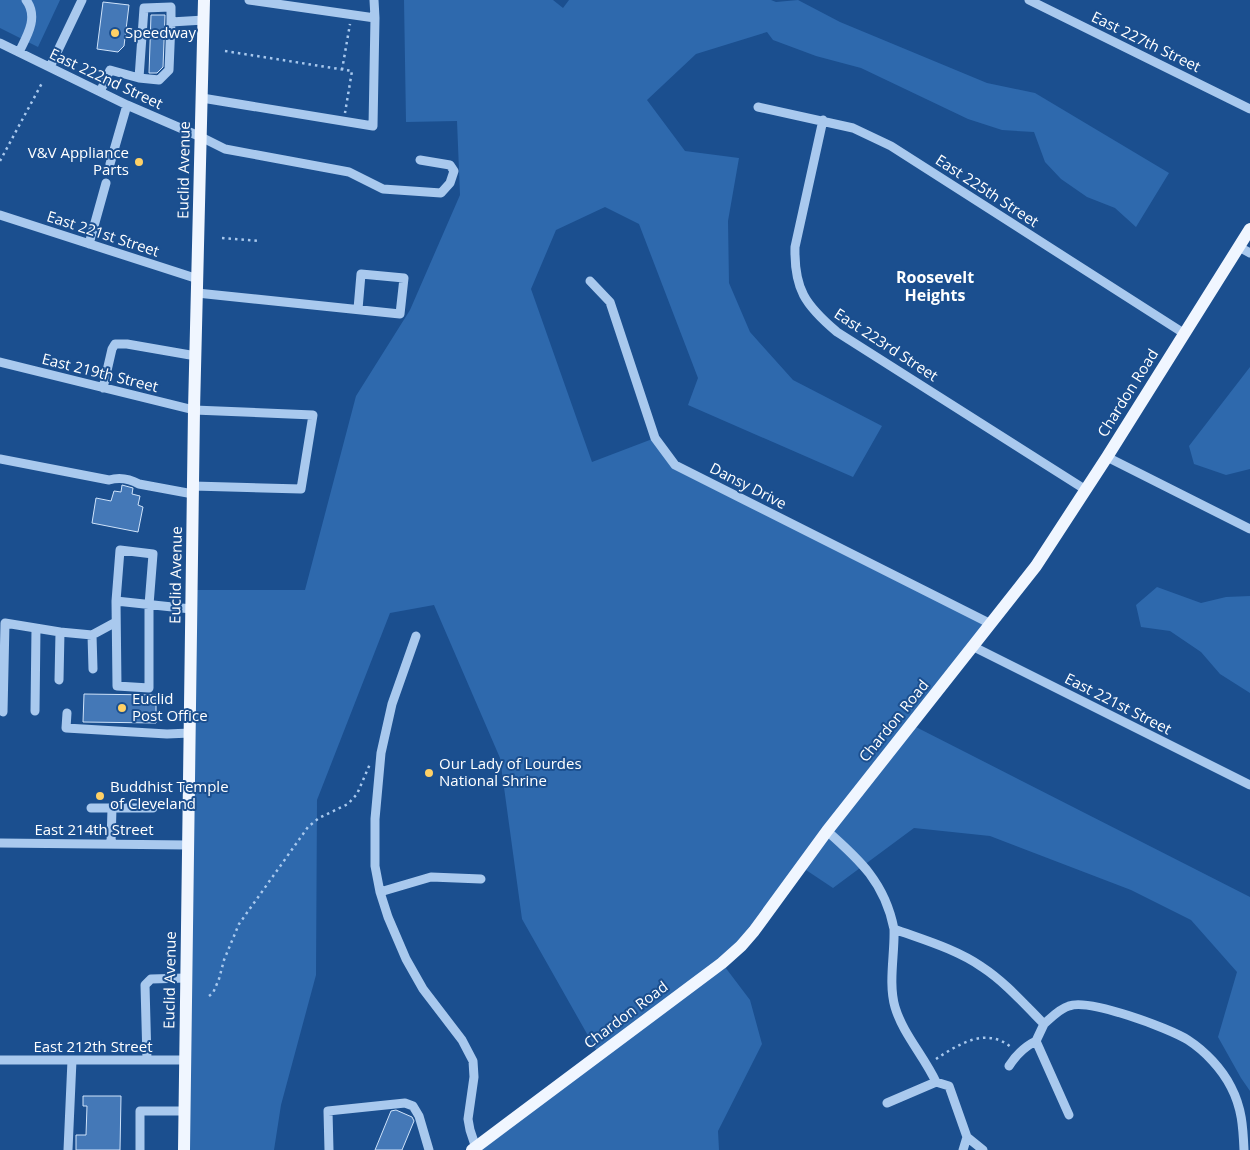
<svg xmlns="http://www.w3.org/2000/svg" width="1250" height="1150" font-family="'Open Sans',sans-serif">
<style>
.green{fill:#2e69ad}
.building{fill:#4478b7;stroke:#cfe3fa}
.lines{fill:none;stroke-linecap:round;stroke-linejoin:round}
.path{stroke:#a9c9ee;stroke-width:2.5;stroke-dasharray:2.5 4;stroke-linecap:butt}
.minor{stroke:#a9c9ee;stroke-width:9}
.major{stroke:#f0f6ff;stroke-width:12}
.poi-dot{fill:#ffd166;stroke:#1b4f8f;stroke-width:2}
.labels{text-anchor:middle;stroke-width:4;stroke-linejoin:round;paint-order:stroke}
.poi-label{font-size:15px;fill:#fff;stroke:#1b4f8f;text-anchor:start}
.street-label{font-size:15px;fill:#fff;stroke:#1b4f8f}
.neighbourhood-label{font-size:16px;font-weight:bold;fill:#fff;stroke:#1b4f8f}
</style>
<rect width="100%" height="100%" fill="#1b4f8f"/>
<!-- green -->
<path class="green" d="M0,0H60L38,47L0,28Z
M404,0H553L563,8L569,0H771L776,2L798,0L840,22L987,83L1035,93L1169,173L1136,227L1115,208L1087,197L1061,179L1045,162L1034,132L1002,130L968,119L861,68L816,56L773,40L767,32L696,54L647,100L685,151L739,158L728,221L729,283L750,332L793,380L882,426L853,477L688,405L698,378L639,224L605,207L556,230L531,289L592,462L655,438L676,465L991,624L912,725L1250,897V1091L1241,1078L1218,1037L1237,972L1191,920L1131,890L990,836L914,828L833,888L800,866L722,963L750,1000L762,1044L718,1131L719,1150H472L599,1055L522,919L500,758L434,605L390,613L317,800L316,975L281,1105L274,1150H184L192,590H305L356,396L410,310L460,195L457,121L406,122Z
M1250,367V469L1226,475L1194,464L1189,446Z
M1157,587L1201,603L1226,597L1250,596V693L1220,674L1201,652L1170,631L1141,627L1136,605Z"/>
<!-- building -->
<path class="building" d="M103,2L129,5L124,46L118,52L97,49Z
M151,15H165L163,67L157,73H149Z
M122,485L133,488L132,494L140,496L138,505L143,507L138,532L92,523L96,498L111,501L114,491L121,492Z
M84,694L156,695V723L83,722Z
M83,1096H121L120,1150H76V1135H86L87,1106H83Z
M396,1110L412,1117L414,1121L402,1150H375L391,1111Z"/>
<g class="lines">
<!-- path -->
<path class="path" d="M225,51L352,71L345,113
M342,70L350,24
M0,161L42,83
M222,238L260,241
M209,996L213,993L219,979L224,960L239,924L308,827L319,818L348,804L357,794L370,764
M936,1059C959,1044 987,1026 1012,1048"/>
<!-- minor -->
<path class="minor" d="M249,0L375,18L374,0
M1029,0L1250,109
M0,43L127,105L201,137L225,149L349,172L383,189L441,193L450,183L454,171L450,165L420,160
M19,52C27,36 39,17 26,0
M50,67L82,0
M139,78L159,80L169,70L171,22
M100,92L110,70L139,78L144,8L171,7V22L204,20
M202,98L373,126L375,18
M758,107L853,128L891,146L1185,334
M823,120L795,247C794,289 805,305 837,332L1086,490
M110,164L127,105
M0,215L198,279
M89,244L106,183
M1239,247L1250,253
M590,281L610,302L655,438L675,465L991,624
M197,293L400,314L404,278L361,274L358,309
M0,362L194,410L313,415L301,489L193,486
M103,388L112,349L115,344H127L196,356
M1107,457L1250,529
M0,459L109,480C119,477 130,479 139,484L193,494
M120,550L153,554L149,605V688L117,686L116,601Z
M116,601L191,609
M92,635L93,669
M416,636L392,704L381,753L375,819V866L380,892L388,917L406,959L423,989L462,1040L473,1061L474,1077L468,1119L470,1130L476,1148
M974,647L1250,785
M59,680L60,632L92,635L116,622
M35,711L36,628
M3,712L5,623L60,632
M67,713L66,728L167,734L190,733
M91,808H153
M827,831C860,860 885,883 894,929C924,940 956,949 982,967C1005,982 1024,1004 1044,1024C1052,1017 1059,1009 1069,1006C1088,998 1169,1028 1188,1040C1205,1051 1222,1069 1231,1087C1242,1108 1243,1127 1244,1150
M0,843L188,845
M111,844L112,808
M380,892L431,877L481,879
M894,929C895,953 888,983 895,1007C903,1034 924,1056 936,1082
M1044,1024L1036,1041L1069,1115
M0,1060H185
M147,1060L145,985L151,979L186,978
M1009,1066C1016,1055 1024,1047 1036,1041
M887,1103L936,1082L949,1086L967,1137L963,1150
M967,1137L983,1150
M68,1150L72,1060
M140,1150V1111H184
M329,1150L328,1111L405,1103L413,1106L419,1116L429,1150"/>
<!-- major -->
<path class="major" d="M184,1150L194,410L204,0
M472,1150L722,963L741,946L754,931L827,831L1036,566L1107,457L1250,229"/>
</g>
<!-- markers -->
<g class="poi-dot">
<circle cx="115" cy="33" r="5"/>
<circle cx="139" cy="162" r="5"/>
<circle cx="122" cy="708" r="5"/>
<circle cx="429" cy="773" r="5"/>
<circle cx="100" cy="796" r="5"/>
</g>
<g class="labels">
<!-- poi labels -->
<g class="poi-label">
<text x="125" y="38">Speedway</text>
<text x="129" y="158" text-anchor="end">V&amp;V Appliance<tspan x="129" dy="17">Parts</tspan></text>
<text x="132" y="704">Euclid<tspan x="132" dy="17">Post Office</tspan></text>
<text x="439" y="769">Our Lady of Lourdes<tspan x="439" dy="17">National Shrine</tspan></text>
<text x="110" y="792">Buddhist Temple<tspan x="110" dy="17">of Cleveland</tspan></text>
</g>
<!-- street labels -->
<g class="street-label">
<text transform="translate(1146 42) rotate(26)" y="5">East 227th Street</text>
<text transform="translate(106 79) rotate(25)" y="5">East 222nd Street</text>
<text transform="translate(184 170) rotate(-89)" y="5">Euclid Avenue</text>
<text transform="translate(987 191) rotate(33)" y="5">East 225th Street</text>
<text transform="translate(103 234) rotate(18)" y="5">East 221st Street</text>
<text transform="translate(886 345) rotate(33)" y="5">East 223rd Street</text>
<text transform="translate(100 373) rotate(14)" y="5">East 219th Street</text>
<text transform="translate(1128 393) rotate(-58)" y="5">Chardon Road</text>
<text transform="translate(748 486) rotate(27)" y="5">Dansy Drive</text>
<text transform="translate(176 575) rotate(-89)" y="5">Euclid Avenue</text>
<text transform="translate(1118 704) rotate(27)" y="5">East 221st Street</text>
<text transform="translate(894 721) rotate(-51)" y="5">Chardon Road</text>
<text x="94" y="835">East 214th Street</text>
<text transform="translate(170 980) rotate(-89)" y="5">Euclid Avenue</text>
<text transform="translate(626 1015) rotate(-37)" y="5">Chardon Road</text>
<text x="93" y="1052">East 212th Street</text>
</g>
<!-- neighbourhood labels -->
<g class="neighbourhood-label">
<text x="935" y="283">Roosevelt<tspan x="935" dy="18">Heights</tspan></text>
</g>
</g>
</svg>
